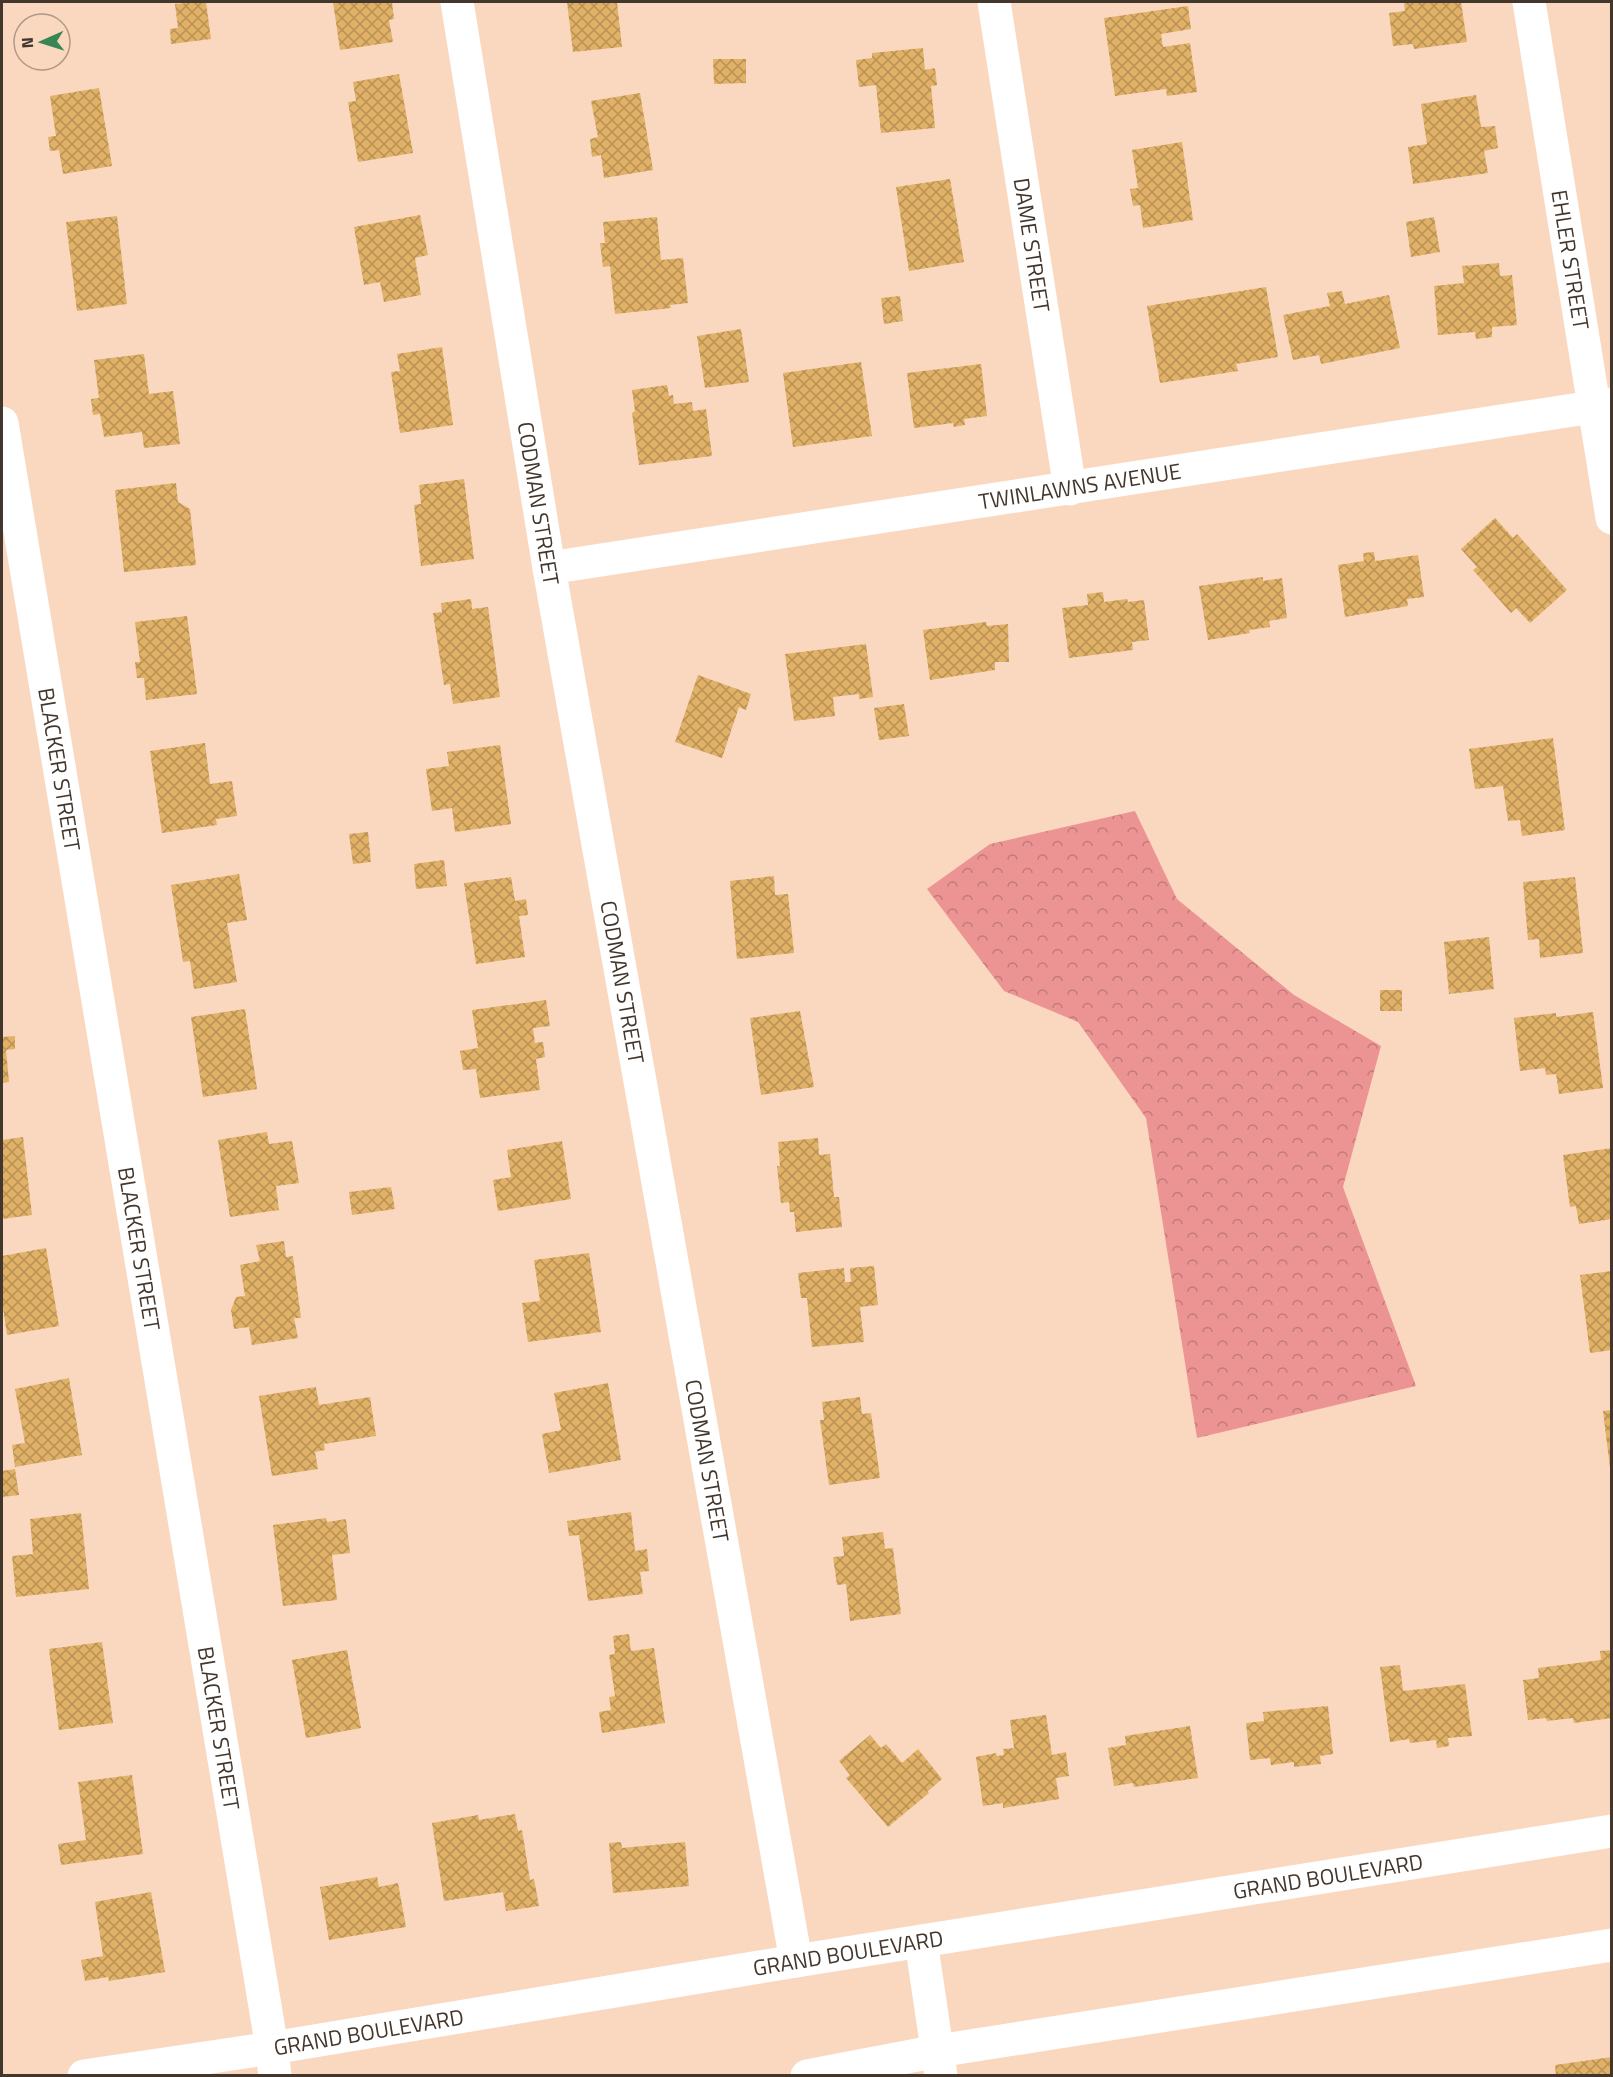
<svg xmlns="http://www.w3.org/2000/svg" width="1613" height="2077" font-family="'Titillium Web',sans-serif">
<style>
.forest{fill:url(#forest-crowns)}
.building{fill:url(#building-cross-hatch)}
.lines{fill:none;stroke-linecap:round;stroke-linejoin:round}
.minor{stroke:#fff;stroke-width:33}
.labels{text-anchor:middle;stroke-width:5;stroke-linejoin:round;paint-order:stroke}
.street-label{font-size:22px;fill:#43362c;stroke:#fad8c0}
</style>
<defs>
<pattern id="forest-crowns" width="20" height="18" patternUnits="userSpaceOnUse" patternTransform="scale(1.5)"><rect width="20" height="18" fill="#ec9493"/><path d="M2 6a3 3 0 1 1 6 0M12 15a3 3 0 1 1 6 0" fill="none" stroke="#c17a78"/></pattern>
<pattern id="building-cross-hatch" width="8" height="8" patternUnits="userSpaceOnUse" patternTransform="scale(1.5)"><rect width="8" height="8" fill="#e1b167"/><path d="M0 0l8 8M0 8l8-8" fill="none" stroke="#b89155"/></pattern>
</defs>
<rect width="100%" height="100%" fill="#fad8c0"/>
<!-- forest -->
<path class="forest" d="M1135,811L1177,899L1294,995L1381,1046L1343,1187L1416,1386L1197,1438L1146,1118L1078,1022L1004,991L927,889L990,844Z"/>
<!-- building -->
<path class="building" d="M197,2H206L211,39L171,44L170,29L178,28L175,4Z
M333,2H392L394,19L389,20L393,42L340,50Z
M567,2H617L622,47L573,52Z
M1404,2H1461L1467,42L1414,49L1413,44L1393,46L1389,13L1405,11Z
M1188,6L1191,29L1161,34L1163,47L1190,43L1197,92L1167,96L1166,89L1115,96L1104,18Z
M923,48L925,70L935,68L937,85L931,86L935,128L881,133L876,85L859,87L856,60L872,58V53Z
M713,59H746V83L714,84Z
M399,74L413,153L358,162L348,102L356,101L353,82Z
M99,88L112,166L63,174L59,150L50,151L48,137L56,136L50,96Z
M640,93L653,170L604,178L601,155L592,157L590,139L598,137L591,101Z
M1476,95L1481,127L1495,126L1498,148L1484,151L1488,173L1413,184L1408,147L1427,144L1421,104Z
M1182,142L1193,220L1143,228L1140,205L1133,206L1130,189L1138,188L1132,150Z
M950,179L964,262L909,271L896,187Z
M420,215L428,255L415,258L421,295L384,302L380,282L364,285L354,227Z
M117,216L127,304L77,311L66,222Z
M657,217L661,260L683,258L688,303L670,305L671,308L615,314L610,266L603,267L600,243H605L603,222Z
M1434,217L1440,252L1411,257L1406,222Z
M1499,263L1500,276L1512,275L1517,325L1492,327V337L1476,339L1475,332L1438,335L1434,286L1464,283L1462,266Z
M1266,287L1278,357L1236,364L1238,371L1160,383L1147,306Z
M1342,291L1345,304L1389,295L1400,348L1321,364L1319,355L1293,360L1283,315L1330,306L1327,293Z
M900,296L903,321L884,324L881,298Z
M741,329L749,382L705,388L697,336Z
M442,347L453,425L400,433L391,372L400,371L397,354Z
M144,354L149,394L173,391L180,444L144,448L142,432L104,437L100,414L93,415L91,399L99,398L94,360Z
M861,362L872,436L793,447L783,373Z
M981,364L987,416L964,419L965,425L954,427L953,423L914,428L907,373Z
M667,385L669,396L673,395L674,404L692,402L693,411L706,409L712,456L639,465L632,413L635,411L632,390Z
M464,479L474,559L421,566L414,505L421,504L419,485Z
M176,483L178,502L190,509L196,565L124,572L115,490Z
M1495,518L1513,538L1517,534L1567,590L1530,623L1516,608L1511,613L1473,570L1477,567L1461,549Z
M1374,552L1375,561L1418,555L1424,597L1407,599L1408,606L1345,617L1338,565L1364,561L1363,553Z
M1263,577V581L1282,578L1287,618L1269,621L1270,627L1249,630L1250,633L1208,640L1199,586Z
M1103,592L1104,602L1127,599L1128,602L1144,600L1149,640L1132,642L1133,650L1069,658L1062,608L1088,605L1087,594Z
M471,599L472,609L488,607L500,697L453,704L450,684L444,685L433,613L442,612L441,603Z
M187,616L197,694L146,700L144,678H137L135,662H140L135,622Z
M986,622L987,626L1008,624L1009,662H995V670L930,680L923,630Z
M866,644L873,697L859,699V694L833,697L835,716L794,721L785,654Z
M698,675L751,694L746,710L739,707L722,758L675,742Z
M904,704L909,736L879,740L874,708Z
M1553,738L1565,830L1522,836L1520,820L1508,821L1503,786L1475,789L1469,749Z
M205,743L210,784L232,781L237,816L216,819L217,825L162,833L150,751Z
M500,745L511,824L455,832L452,808L432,811L426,769L449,766L447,752Z
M368,832L371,862L353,864L349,834Z
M444,860L447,886L416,889L414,864Z
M239,874L247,920L227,923L237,982L194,989L190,961L183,962L171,885Z
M774,876L775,895L788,894L794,953L737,959L730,881Z
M511,877L515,901L526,899L528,915L519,916L525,957L476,964L464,883Z
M1575,877L1583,953L1540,958L1539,939L1528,940L1523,882Z
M1489,937L1494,989L1449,994L1444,942Z
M1380,990H1402V1011H1380Z
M546,1000L550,1026L533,1028L535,1043L543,1042L545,1057L536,1059L540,1090L480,1098L476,1069L463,1070L460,1051L478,1048L472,1010Z
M245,1009L257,1089L203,1097L191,1017Z
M800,1011L814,1087L761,1095L750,1018Z
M1593,1012L1603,1088L1559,1094L1556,1074L1546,1075L1545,1068L1520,1071L1514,1018L1556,1013V1017Z
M15,1036V1049L6,1050L9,1082L2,1083V1037Z
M267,1132L269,1144L292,1141L299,1183L276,1186L279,1210L230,1217L218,1140Z
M23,1137L32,1215L2,1219V1140Z
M818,1138L819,1155L830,1154L834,1197H839L842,1227L796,1232L794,1212H790L789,1202L781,1203L777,1166H780L778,1142Z
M562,1141L571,1199L498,1211L493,1180L511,1177L507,1150Z
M1612,1148V1219L1579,1224L1576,1206L1570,1207L1563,1155Z
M391,1187L395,1209L352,1215L349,1192Z
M284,1241L286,1257L293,1256L301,1318H294L298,1338L252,1345L249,1327L234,1329L231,1310L236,1297L245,1296L240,1265L260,1261L256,1245Z
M46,1248L59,1326L7,1335L2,1301V1256Z
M589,1253L601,1332L528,1342L522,1303L540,1301L534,1260Z
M874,1266L878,1305L860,1307L864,1342L812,1347L807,1298H801L798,1273L844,1268L845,1282H851L850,1268Z
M1612,1271V1350L1590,1353L1580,1275Z
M69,1378L82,1455L15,1467L12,1445L25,1443L15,1389Z
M608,1383L621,1460L549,1473L542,1434L561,1430L554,1393Z
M316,1387L319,1405L370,1397L376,1436L324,1444L325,1450L315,1452L318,1469L272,1476L259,1396Z
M860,1397L862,1414L871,1413L880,1478L829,1485L820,1420H824L822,1402Z
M1612,1410V1468H1610L1603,1411Z
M15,1469L19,1495L2,1497V1471Z
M631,1512L635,1551L647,1549L649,1571L640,1572L643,1594L588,1601L579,1535L569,1536L567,1521Z
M81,1513L89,1589L16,1597L12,1556L33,1554L30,1519Z
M326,1518L327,1522L346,1519L350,1553L332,1555L337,1600L283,1606L273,1525Z
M883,1532L885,1549L893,1548L901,1614L850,1621L846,1584L837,1585L833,1557L844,1556L842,1537Z
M629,1634L631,1651L654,1648L665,1723L602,1733L599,1712L611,1710L609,1697L615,1696L609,1655L615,1654L613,1636Z
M102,1642L113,1723L59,1730L49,1649Z
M347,1650L361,1728L306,1738L292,1660Z
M1612,1650V1718L1574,1723L1573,1718L1547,1721L1546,1718L1528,1720L1523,1680L1539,1678L1538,1668L1601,1660L1600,1651Z
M1400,1665L1403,1691L1465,1684L1472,1736L1448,1738L1449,1746L1437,1748L1436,1740L1410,1743L1409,1739L1390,1742L1380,1667Z
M1328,1706L1333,1754L1320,1756L1321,1764L1294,1767V1762L1271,1765L1270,1758L1250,1760L1246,1723L1264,1721L1263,1712Z
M1046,1715L1052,1755L1066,1752L1069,1776L1056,1778L1059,1799L1003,1808V1803L983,1806L976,1757L996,1753L997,1756L1004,1755L1003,1749L1014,1748L1010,1720Z
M1190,1726L1198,1778L1134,1787L1133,1783L1114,1786L1108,1748L1126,1745L1125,1736Z
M870,1735L881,1748L886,1744L902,1763L918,1749L942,1779L927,1792L929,1793L888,1827L846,1778L850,1775L839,1761Z
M132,1775L143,1854L61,1865L58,1844L86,1840L78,1782Z
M515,1814L518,1831L522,1830L530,1880L534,1879L539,1906L506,1911L503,1892L444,1901L432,1823L478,1815L479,1820Z
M621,1842L622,1848L685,1842L689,1886L613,1893L609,1843Z
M377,1877L379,1887L398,1883L406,1927L329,1940L320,1887Z
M151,1892L165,1972L109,1981L108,1977L85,1981L81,1960L103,1956L95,1902Z
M1612,2057V2076H1556L1555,2065Z"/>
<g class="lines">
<!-- minor -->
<g class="minor">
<path id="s1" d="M457,2L549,568L796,1961"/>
<path id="s2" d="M994,2L1070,489"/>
<path id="s3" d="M1529,2L1612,518"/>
<path id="s4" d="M2,423L272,2048L275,2076"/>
<path id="s5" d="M549,568L1612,404"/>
<path d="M921,1941L941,2076"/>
<path id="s6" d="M84,2076L272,2048L796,1961L1612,1831"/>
<path d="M807,2076L938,2051L1612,1945"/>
</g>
</g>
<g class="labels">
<!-- street labels -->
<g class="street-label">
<text dy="8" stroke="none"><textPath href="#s2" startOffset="246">DAME STREET</textPath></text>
<text dy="8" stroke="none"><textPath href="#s3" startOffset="261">EHLER STREET</textPath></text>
<text dy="8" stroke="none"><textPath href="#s5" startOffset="537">TWINLAWNS AVENUE</textPath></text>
<text dy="8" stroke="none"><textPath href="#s1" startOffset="508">CODMAN STREET</textPath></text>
<text dy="8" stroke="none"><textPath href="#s4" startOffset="351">BLACKER STREET</textPath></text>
<text dy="8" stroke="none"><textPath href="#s1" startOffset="994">CODMAN STREET</textPath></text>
<text dy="8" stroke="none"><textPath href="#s4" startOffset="837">BLACKER STREET</textPath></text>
<text dy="8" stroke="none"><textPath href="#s1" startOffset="1480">CODMAN STREET</textPath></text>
<text dy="8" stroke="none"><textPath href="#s4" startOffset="1323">BLACKER STREET</textPath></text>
<text dy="8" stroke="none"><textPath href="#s6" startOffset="1260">GRAND BOULEVARD</textPath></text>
<text dy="8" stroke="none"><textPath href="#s6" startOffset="774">GRAND BOULEVARD</textPath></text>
<text dy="8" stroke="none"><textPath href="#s6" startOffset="288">GRAND BOULEVARD</textPath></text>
</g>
</g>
<!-- border -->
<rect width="1613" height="2077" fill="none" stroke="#43362c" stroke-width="6"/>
<!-- north arrow -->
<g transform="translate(42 42) rotate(267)"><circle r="28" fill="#fad8c0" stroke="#b19785" stroke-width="1.5"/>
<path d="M0-4.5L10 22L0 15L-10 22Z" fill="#398655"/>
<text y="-9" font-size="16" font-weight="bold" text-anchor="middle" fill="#43362c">N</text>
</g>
</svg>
